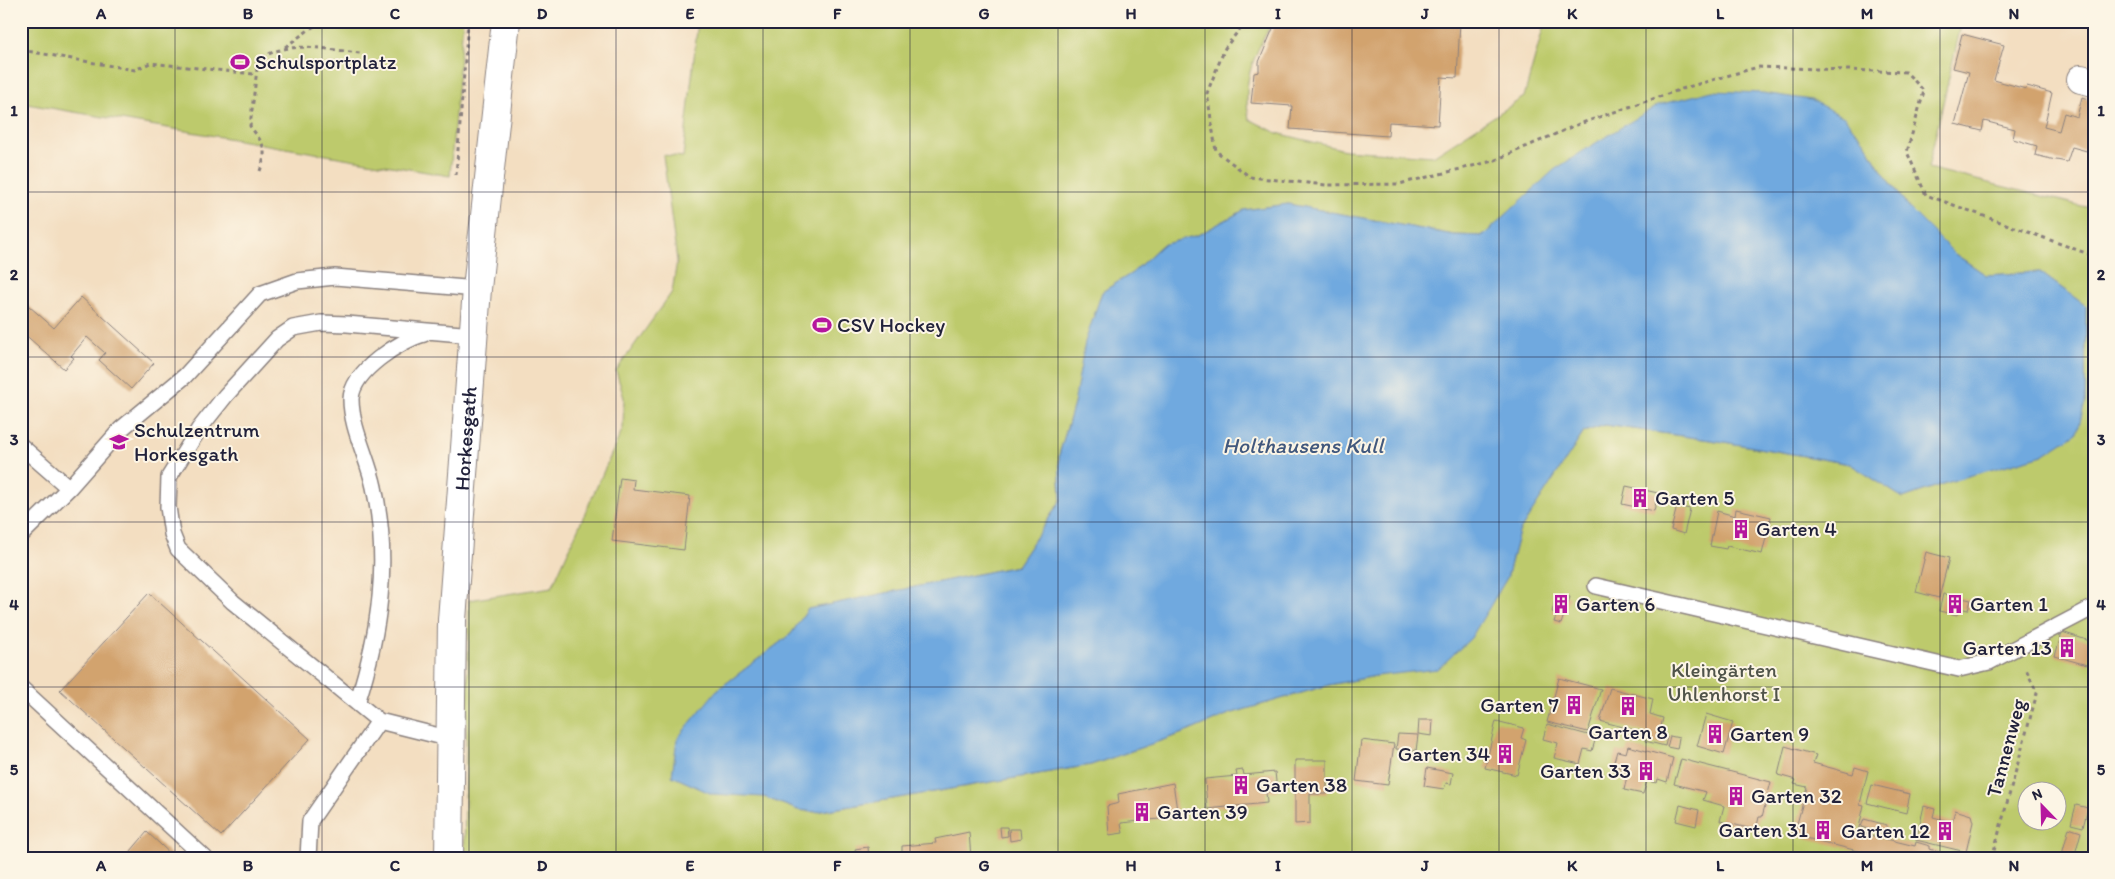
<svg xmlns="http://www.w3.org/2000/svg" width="2115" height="879" font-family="Itim,sans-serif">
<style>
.green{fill:#bdca6c;stroke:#707654;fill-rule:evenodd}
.water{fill:#6fa9df;stroke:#48668d}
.building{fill:#d2a36e}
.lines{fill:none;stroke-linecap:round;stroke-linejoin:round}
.lane-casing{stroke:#8a807e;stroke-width:18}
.street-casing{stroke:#8a807e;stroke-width:30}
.path{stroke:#8a807e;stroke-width:3;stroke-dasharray:4 4;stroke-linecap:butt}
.lane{stroke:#fff;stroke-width:15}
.street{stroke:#fff;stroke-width:28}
.grid{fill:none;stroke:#22223b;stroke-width:1;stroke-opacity:0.55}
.labels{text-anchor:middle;stroke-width:4;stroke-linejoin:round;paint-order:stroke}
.poi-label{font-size:21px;fill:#22223b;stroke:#fcf5e5;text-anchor:start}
.street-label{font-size:21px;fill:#22223b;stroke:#fcf5e5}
.park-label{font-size:21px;fill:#50544a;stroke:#fcf5e5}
.water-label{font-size:22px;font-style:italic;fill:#41587d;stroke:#fcf5e5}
.neatline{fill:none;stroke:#22223b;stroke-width:2}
.grid-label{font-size:16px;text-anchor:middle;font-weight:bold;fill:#22223b}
</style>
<rect width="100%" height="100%" fill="#fcf5e5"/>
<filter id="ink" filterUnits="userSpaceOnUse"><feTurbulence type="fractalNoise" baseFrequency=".02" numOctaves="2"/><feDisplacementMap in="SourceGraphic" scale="10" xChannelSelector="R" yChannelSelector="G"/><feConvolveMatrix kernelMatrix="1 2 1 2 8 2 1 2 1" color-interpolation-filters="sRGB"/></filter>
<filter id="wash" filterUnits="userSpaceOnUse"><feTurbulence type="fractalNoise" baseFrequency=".0096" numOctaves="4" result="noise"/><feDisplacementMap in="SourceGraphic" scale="20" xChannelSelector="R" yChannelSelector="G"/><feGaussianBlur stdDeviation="1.12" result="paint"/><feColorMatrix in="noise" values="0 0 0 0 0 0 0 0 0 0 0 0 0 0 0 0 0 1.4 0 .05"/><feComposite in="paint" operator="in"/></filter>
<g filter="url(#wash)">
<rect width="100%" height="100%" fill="#f3dec1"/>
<!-- green -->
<path class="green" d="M21,21H463L450,176L21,103Z
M698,21H1273C1254,56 1242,77 1249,119L1277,133L1345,150L1433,156L1524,97L1545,21H1962L1928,168L2094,209V858H464L469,600L552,587L623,428L624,398L616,371L672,292L677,261L663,155L683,157ZM1865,142L1878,165L1909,208L1955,254L1986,275L2040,272L2086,306L2085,403L1958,479L1903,498L1850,464L1724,442L1605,425L1584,432L1548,485L1519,532L1507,578L1376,676L1329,685L1229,714L1189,731L1091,765L816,812L798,810L764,797L716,691L791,634L808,609L1017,566L1061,500L1059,455L1074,404L1102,292L1132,273L1162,245L1198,235L1244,210L1288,204L1454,235L1483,236L1515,208ZM2028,792H2058V822H2028Z"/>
<!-- water -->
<path class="water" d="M1712,91L1763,93L1811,100L1844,117L1865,142L1878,165L1909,208L1955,254L1986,275L2040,272L2086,306L2085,403L2077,433L2043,455L1958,479L1903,498L1850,464L1724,442L1605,425L1584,432L1519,532L1507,578L1471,638L1438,669L1376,676L1329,685L1229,714L1189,731L1091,765L816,812L798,810L764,797L712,794L672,776L677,739L716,691L791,634L808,609L1017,566L1061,500L1059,455L1074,404L1085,342L1102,292L1132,273L1162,245L1198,235L1244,210L1288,204L1454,235L1483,236L1554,170L1594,144L1658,105Z"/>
<g id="blocks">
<!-- building -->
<path class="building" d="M1276,21H1460L1457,78L1441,77L1438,125L1389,122L1388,136L1290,129L1292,106L1251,103L1254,73L1259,72V62Z
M1962,34L2004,45L1994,80L2026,89L2027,86L2052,93L2044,127L2059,131L2064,113L2077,117L2082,97L2094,100V153L2072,147L2067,162L2051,159L2035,155L2037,146L2013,139L2015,129L1984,121L1982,131L1955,124L1969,72L1953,68Z
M81,297L154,363L131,389L99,360L105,353L87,337L71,356L74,358L64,369L21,331V299L54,328Z
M620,478L634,480L633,489L690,496L684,550L612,541Z
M1626,486L1658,493L1654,511L1622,504Z
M1677,506L1690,509L1684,534L1671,530Z
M1736,509L1771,517L1762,554L1727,546L1726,549L1710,546L1717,511L1735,516Z
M1926,552L1949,558L1939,598L1916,592Z
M149,593L310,739L221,836L60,690Z
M1560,594L1570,597L1561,624L1554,622L1557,613L1552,612L1556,596L1559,597Z
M1943,594L1971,600L1968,610L1959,608L1957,615L1939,611Z
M2062,632L2093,642L2087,665L2055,656Z
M1559,678L1601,689L1588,732L1547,722Z
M1610,688L1653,699L1650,714L1663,718L1659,735L1667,737L1665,746L1645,741L1646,733L1600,721Z
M1706,714L1733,722L1724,754L1697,746Z
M1419,720H1433L1432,736L1418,734Z
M1496,721L1524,728L1521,738L1526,740L1517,775L1485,768Z
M1547,724L1596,737L1592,751L1584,749L1580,764L1554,758L1558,743L1543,739Z
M1398,734L1418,735L1416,751L1396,749Z
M1670,736L1679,738L1677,749L1667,747Z
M1361,740L1394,744L1388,785L1356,781Z
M1628,746L1673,758L1667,782L1658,779L1657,783L1647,781L1643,794L1624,790L1627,776L1620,774L1622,768L1613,765L1617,751L1626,753Z
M1785,746L1816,755L1813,763L1853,774L1855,767L1868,771L1860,804L1864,805L1858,832L1915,846L1916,842L1930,846V849L1939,852L1938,858H1873L1874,855L1794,835L1807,787L1794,784L1796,780L1778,775Z
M1681,759L1771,782L1762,817H1759L1756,830L1720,821L1724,806L1703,800L1706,792L1674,784Z
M1295,760H1327V794H1310V823L1295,824Z
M1427,768L1453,773L1451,784L1446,783L1444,789L1424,786Z
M1243,770L1244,775L1275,772L1277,791L1266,792L1267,803L1207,809L1205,779L1237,776L1236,771Z
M1173,783L1178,817L1121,823L1123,833L1109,835L1107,806L1119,803L1118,794Z
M1872,785L1910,794L1906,813L1867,803Z
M2094,794V810L2088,808L2083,827L2071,824L2076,805L2088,808Z
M1680,805L1699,810L1696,826L1676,821Z
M1924,806L1935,809L1933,817L1952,822L1955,810L1971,815L1973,822L1966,852L1916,840Z
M1864,819L1887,825L1885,834L1861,827Z
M1000,827H1007L1008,836L1001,837Z
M2069,828L2081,832L2074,858H2061Z
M1009,829H1020L1021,839L1010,841Z
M147,832L175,858H125Z
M969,832L971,858H902V846L936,843L935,839Z
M868,847L869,858H857L855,849Z"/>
</g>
</g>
<g filter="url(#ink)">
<use href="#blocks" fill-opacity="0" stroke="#8a807e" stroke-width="1"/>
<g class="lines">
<!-- lane casing -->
<g class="lane-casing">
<path id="lane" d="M21,446L69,488
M21,535L69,488L121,429L185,376L260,294L297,281L335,277L477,289
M1596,586L1959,669L1989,662L2094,607
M21,688L205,858
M357,703C380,631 390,561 374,487C368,458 351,428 351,399C352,371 401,340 424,334
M451,739L379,721L233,602L178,549L172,534L168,507L169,477L199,429L226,395L277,339L293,328L321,323L347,324L473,335
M308,858L310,821L379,721"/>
</g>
<!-- street casing -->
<g class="street-casing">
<g id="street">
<path d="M2081,79L2094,82"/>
<path id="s1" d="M449,858L452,620L477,289L506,21"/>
</g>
</g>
<!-- path -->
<path class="path" d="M1246,21L1225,48L1207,93L1216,151L1250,177L1326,185L1399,184L1493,161L1579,124L1688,87L1758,67L1906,72L1924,91L1907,152L1926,195L2094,256
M285,47L321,21
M21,50L135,70L150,63L254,74
M260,171C268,148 264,145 250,126L258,61C286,38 327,50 360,53
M456,175L468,21
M1992,858L2037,693L2026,669"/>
<!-- lane -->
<use href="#lane" class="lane"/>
<!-- street -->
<use href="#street" class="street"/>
</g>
</g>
<!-- grid -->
<path class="grid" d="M175,21V858M322,21V858M469,21V858M616,21V858M763,21V858M910,21V858M1058,21V858M1205,21V858M1352,21V858M1499,21V858M1646,21V858M1793,21V858M1940,21V858M21,192H2094M21,357H2094M21,522H2094M21,687H2094"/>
<!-- icons -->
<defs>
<g id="stadium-bare" transform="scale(1.5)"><path d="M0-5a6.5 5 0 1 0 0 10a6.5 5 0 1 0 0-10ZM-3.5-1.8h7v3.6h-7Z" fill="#b5179e" stroke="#fcf5e5" stroke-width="2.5" paint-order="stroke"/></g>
<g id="school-bare" transform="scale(1.5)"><path d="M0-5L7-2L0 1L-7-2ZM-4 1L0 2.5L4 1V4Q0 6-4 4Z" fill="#b5179e" stroke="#fcf5e5" stroke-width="2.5" paint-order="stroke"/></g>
<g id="building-bare" transform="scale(1.5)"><path d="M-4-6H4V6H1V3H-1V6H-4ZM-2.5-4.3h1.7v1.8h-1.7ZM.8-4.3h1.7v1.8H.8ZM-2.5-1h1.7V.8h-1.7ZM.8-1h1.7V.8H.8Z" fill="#b5179e" stroke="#fcf5e5" stroke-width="2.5" paint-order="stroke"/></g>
</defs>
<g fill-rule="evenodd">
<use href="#stadium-bare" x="240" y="62"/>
<use href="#stadium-bare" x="822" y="325"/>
<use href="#school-bare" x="119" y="442"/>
<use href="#building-bare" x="1640" y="498"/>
<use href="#building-bare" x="1741" y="529"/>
<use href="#building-bare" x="1561" y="604"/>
<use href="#building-bare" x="1955" y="604"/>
<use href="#building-bare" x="2067" y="648"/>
<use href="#building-bare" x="1574" y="705"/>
<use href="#building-bare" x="1628" y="706"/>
<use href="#building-bare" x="1715" y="734"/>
<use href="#building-bare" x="1505" y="754"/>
<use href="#building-bare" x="1646" y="771"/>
<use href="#building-bare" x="1241" y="785"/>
<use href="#building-bare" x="1736" y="796"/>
<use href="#building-bare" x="1142" y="812"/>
<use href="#building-bare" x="1823" y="830"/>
<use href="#building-bare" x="1945" y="831"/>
</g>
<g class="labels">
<!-- poi labels -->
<g class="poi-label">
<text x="255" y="69">Schulsportplatz</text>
<text x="837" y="332">CSV Hockey</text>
<text x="134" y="437">Schulzentrum<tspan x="134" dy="24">Horkesgath</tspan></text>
<text x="1655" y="505">Garten 5</text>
<text x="1756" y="536">Garten 4</text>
<text x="1576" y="611">Garten 6</text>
<text x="1970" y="611">Garten 1</text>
<text x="2052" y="655" text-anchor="end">Garten 13</text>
<text x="1559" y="712" text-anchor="end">Garten 7</text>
<text x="1628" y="739" text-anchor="middle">Garten 8</text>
<text x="1730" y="741">Garten 9</text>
<text x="1490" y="761" text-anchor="end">Garten 34</text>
<text x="1631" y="778" text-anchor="end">Garten 33</text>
<text x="1256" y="792">Garten 38</text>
<text x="1751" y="803">Garten 32</text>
<text x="1157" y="819">Garten 39</text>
<text x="1808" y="837" text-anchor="end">Garten 31</text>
<text x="1930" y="838" text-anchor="end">Garten 12</text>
</g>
<!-- street labels -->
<g class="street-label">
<text dy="7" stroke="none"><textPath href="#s1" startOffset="420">Horkesgath</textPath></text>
<text transform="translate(2006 748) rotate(-75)" y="7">Tannenweg</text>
</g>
<!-- park labels -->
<g class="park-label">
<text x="1724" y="677">Kleingärten<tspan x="1724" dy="24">Uhlenhorst I</tspan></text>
</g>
<!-- water labels -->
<g class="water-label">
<text x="1303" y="453">Holthausens Kull</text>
</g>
</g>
<!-- margin -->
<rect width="2115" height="879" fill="none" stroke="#fcf5e5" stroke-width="55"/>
<!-- north arrow -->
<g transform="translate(2042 806) rotate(337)"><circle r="24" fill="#fcf5e5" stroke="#a5a1a1"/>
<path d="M0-4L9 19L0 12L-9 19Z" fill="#b5179e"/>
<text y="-8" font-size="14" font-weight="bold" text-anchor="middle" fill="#22223b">N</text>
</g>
<rect x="28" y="28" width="2060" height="824" class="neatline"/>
<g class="grid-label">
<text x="101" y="19">A</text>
<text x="248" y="19">B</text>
<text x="395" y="19">C</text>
<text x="542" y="19">D</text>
<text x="690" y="19">E</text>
<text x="837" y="19">F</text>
<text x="984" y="19">G</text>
<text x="1131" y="19">H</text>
<text x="1278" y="19">I</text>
<text x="1425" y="19">J</text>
<text x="1572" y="19">K</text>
<text x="1720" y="19">L</text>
<text x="1867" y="19">M</text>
<text x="2014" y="19">N</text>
<text x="14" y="116">1</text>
<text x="2101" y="116">1</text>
<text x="14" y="280">2</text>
<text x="2101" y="280">2</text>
<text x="14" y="445">3</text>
<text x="2101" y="445">3</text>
<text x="14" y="610">4</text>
<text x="2101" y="610">4</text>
<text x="14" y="775">5</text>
<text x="2101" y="775">5</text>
<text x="101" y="871">A</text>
<text x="248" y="871">B</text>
<text x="395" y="871">C</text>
<text x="542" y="871">D</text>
<text x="690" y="871">E</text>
<text x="837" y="871">F</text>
<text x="984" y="871">G</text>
<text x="1131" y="871">H</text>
<text x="1278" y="871">I</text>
<text x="1425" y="871">J</text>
<text x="1572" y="871">K</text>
<text x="1720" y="871">L</text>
<text x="1867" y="871">M</text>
<text x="2014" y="871">N</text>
</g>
</svg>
